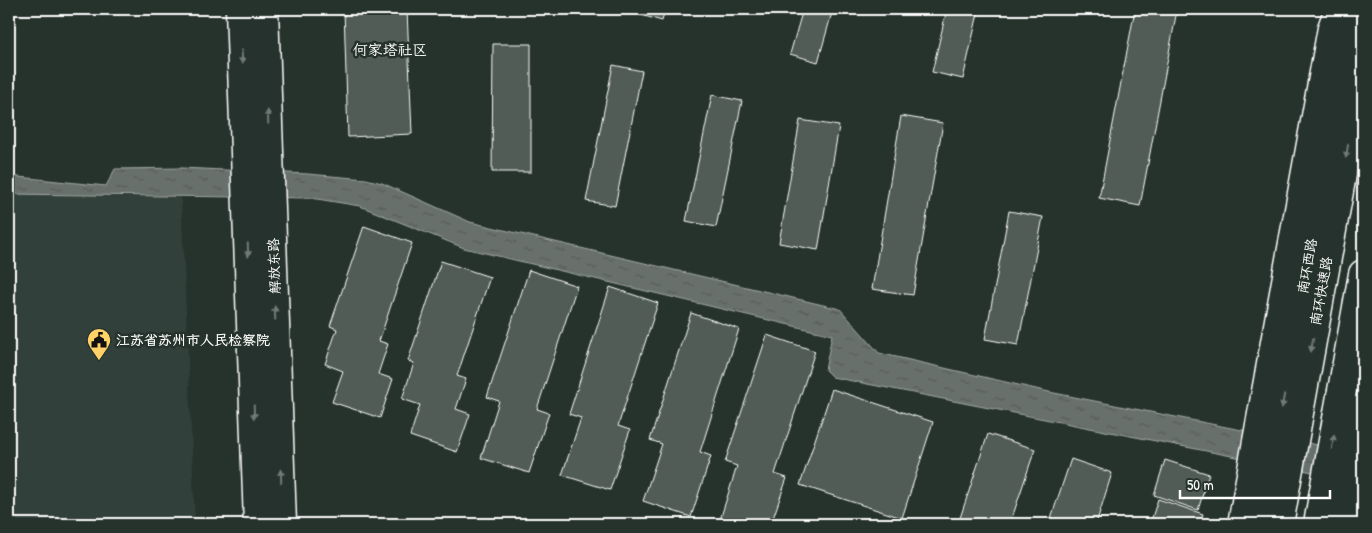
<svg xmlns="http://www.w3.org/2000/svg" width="1372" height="533" font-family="'Patrick Hand','LXGW WenKai TC',sans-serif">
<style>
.built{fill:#333f3a}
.water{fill:url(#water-ripples);stroke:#a4a9a7}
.building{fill:#515c57;stroke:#fff}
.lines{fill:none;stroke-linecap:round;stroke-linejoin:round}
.secondary-casing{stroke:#fff;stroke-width:31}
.primary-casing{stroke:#fff;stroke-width:31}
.trunk-casing{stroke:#fff;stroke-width:31}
.secondary{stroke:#26332d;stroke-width:28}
.primary{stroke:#26332d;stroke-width:28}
.trunk{stroke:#26332d;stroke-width:28}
.oneway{fill:#727a76}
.labels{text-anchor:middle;stroke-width:5;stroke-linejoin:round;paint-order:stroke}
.street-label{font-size:14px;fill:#fff;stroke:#26332d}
.poi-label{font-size:14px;font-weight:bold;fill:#fff;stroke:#26332d;text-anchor:start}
.neighbourhood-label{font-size:15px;fill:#fff;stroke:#26332d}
</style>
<defs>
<pattern id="water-ripples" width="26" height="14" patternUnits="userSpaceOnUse" patternTransform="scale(1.25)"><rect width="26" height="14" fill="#67706c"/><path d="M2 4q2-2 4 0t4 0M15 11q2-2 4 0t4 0" fill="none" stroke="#575a59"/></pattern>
</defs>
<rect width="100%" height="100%" fill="#26332d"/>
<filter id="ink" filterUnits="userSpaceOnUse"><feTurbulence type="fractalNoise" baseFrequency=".02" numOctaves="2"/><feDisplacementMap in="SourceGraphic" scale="10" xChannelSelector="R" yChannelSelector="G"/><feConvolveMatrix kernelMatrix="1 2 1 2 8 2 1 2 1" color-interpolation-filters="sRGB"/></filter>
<g filter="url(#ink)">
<!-- built -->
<path class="built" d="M9,194L148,197L181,195L195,524H9Z"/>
<!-- water -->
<path class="water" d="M182,168L308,174L366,179L382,183L470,222L840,309L879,353L1049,392L1363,454V482L832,377L825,370L832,335L464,248L360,206L311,198L9,194V176L106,186L115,169Z"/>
<!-- building -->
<path class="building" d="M344,9H407L412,134L348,137Z
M628,9H665L662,21L627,11Z
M803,9H833L818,62L790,54Z
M947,9H979L963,79L932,72Z
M1135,9L1177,10L1140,206L1099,198Z
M493,44H531V172H492Z
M613,65L642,71L615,206L586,201Z
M712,95L742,101L716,227L686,221Z
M901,116L943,123L913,295L872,289Z
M800,120L839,126L818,250L779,243Z
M1009,211L1043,217L1018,345L985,339Z
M364,226L412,243L379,341L388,344L378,374L393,379L380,418L332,402L343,371L325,364L337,329L330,326Z
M441,261L490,277L457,376L466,379L456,409L470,414L457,452L410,436L420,405L402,399L414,363L408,361Z
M529,270L577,286L537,409L549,413L529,473L481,458L499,401L487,397Z
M610,287L658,303L618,426L630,430L610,490L562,475L581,418L569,414Z
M691,313L739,329L700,452L711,456L691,517L643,501L662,444L650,440Z
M767,335L815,351L775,474L787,478L771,524H724L719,523L737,466L725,462Z
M832,389L933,422L902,518L800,485Z
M988,434L1035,449L1010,524H958Z
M1071,459L1112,473L1096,524H1049Z
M1165,460L1209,474L1198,510L1154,495Z
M1158,499L1203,514L1200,524H1150Z"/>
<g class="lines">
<!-- secondary casing -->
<g class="secondary-casing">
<path id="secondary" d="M240,9L258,524
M264,9L282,524"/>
</g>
<!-- primary casing -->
<g class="primary-casing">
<path id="primary" d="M1262,524L1353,9
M1340,524L1363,409"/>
</g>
<!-- trunk casing -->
<g class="trunk-casing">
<path id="trunk" d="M1242,524L1332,28L1339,9
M1279,524L1363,58
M1318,524L1363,274
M1360,524L1363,508"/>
</g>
<!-- secondary -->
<use href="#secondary" class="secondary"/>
<!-- primary -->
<use href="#primary" class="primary"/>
<!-- trunk -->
<use href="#trunk" class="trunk"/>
</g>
<!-- one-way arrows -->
<defs><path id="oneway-solid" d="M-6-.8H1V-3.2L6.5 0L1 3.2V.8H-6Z" transform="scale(1.25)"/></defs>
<g class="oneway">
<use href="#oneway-solid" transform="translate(242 57) rotate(88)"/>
<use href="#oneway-solid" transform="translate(268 117) rotate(-92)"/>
<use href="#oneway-solid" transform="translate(1347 151) rotate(100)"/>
<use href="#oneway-solid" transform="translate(248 250) rotate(88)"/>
<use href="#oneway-solid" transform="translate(275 313) rotate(-92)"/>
<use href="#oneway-solid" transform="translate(1312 345) rotate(100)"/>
<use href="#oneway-solid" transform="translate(1283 401) rotate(100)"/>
<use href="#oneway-solid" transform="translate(254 412) rotate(88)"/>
<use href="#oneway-solid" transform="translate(1333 442) rotate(-80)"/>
<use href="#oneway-solid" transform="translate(281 476) rotate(-92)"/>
</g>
</g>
<!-- icons -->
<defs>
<g id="civic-pin" transform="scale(1.25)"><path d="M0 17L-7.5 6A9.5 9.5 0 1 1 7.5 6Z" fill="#ffd166" stroke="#26332d"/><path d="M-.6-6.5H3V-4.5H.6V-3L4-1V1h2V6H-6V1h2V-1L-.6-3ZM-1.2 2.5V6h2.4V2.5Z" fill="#111"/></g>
</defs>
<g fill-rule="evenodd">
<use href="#civic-pin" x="99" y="340"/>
</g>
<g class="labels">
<!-- street labels -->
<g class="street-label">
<text transform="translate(274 266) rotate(-92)" y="5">解放东路</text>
<text transform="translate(1307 266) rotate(-80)" y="5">南环西路</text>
<text transform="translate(1321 291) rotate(-80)" y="5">南环快速路</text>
</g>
<!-- poi labels -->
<g class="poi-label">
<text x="116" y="345">江苏省苏州市人民检察院</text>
</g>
<!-- neighbourhood labels -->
<g class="neighbourhood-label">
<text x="390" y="55">何家塔社区</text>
</g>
</g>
<!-- margin -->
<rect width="1372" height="533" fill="none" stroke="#26332d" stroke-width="30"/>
<rect x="15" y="15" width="1342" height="503" fill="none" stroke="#fff" stroke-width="2" filter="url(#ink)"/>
<!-- scale -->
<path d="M1180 490v8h150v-8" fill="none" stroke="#ffffff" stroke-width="2.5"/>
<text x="1187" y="490" font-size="15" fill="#ffffff" stroke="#26332d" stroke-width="4" paint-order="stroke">50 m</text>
</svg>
